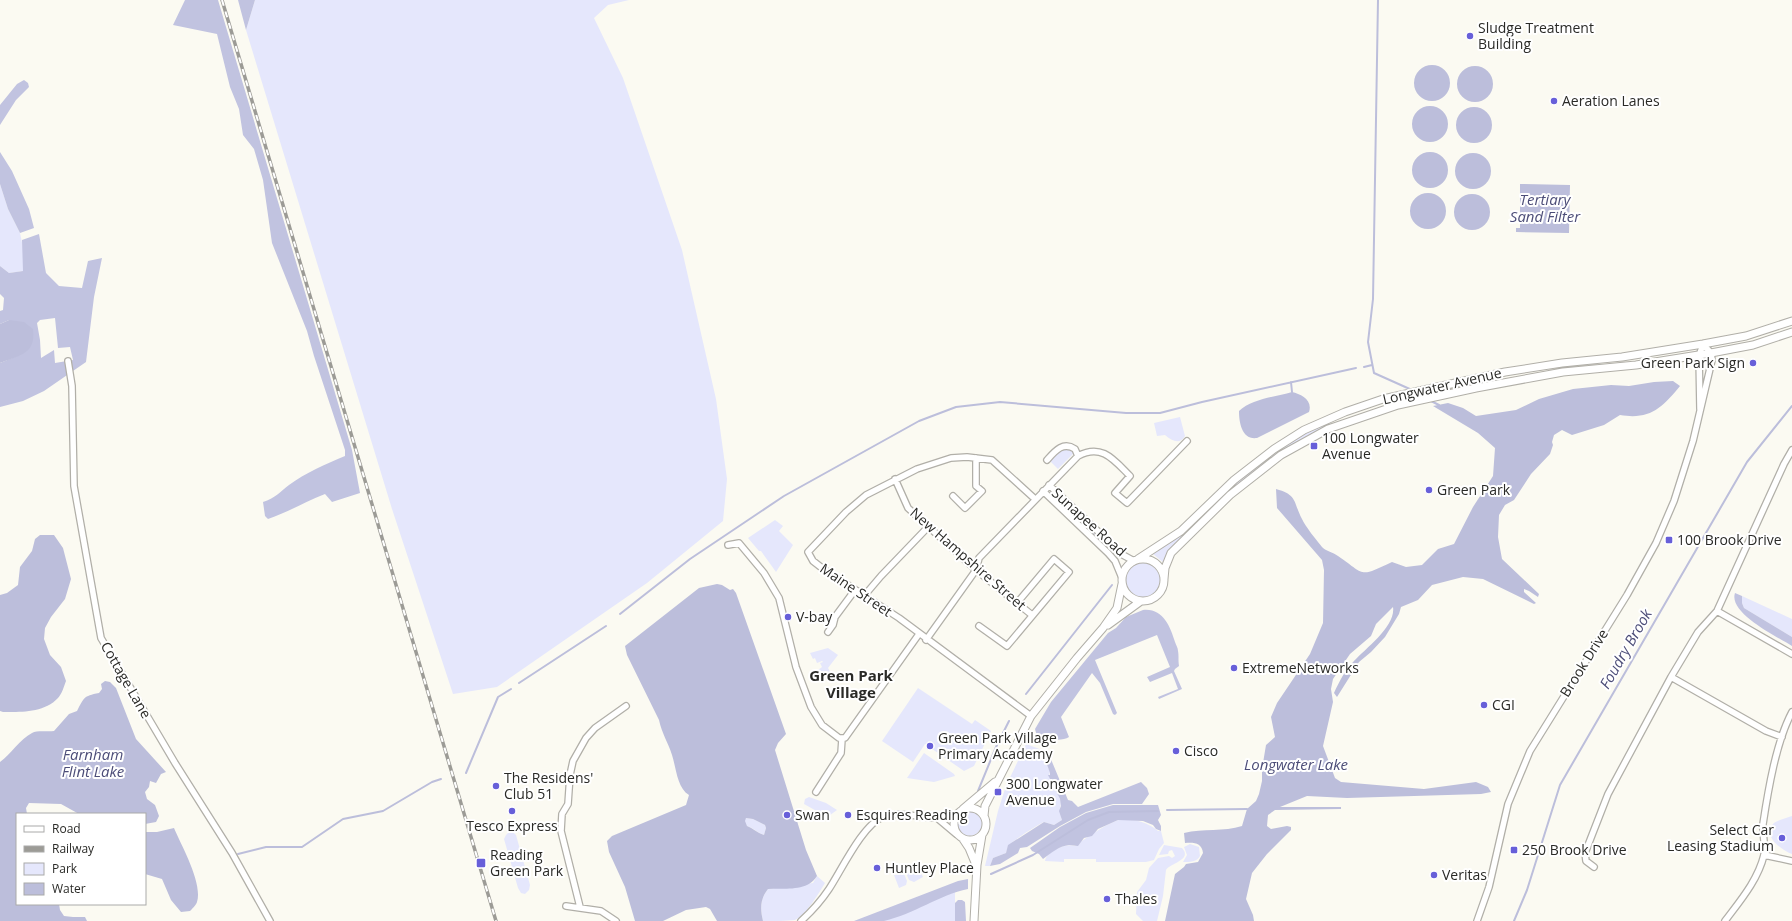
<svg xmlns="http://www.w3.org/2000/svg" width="1792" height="921" font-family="'Open Sans',sans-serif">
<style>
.green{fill:#e5e7fc}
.forest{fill:#c1c3e0;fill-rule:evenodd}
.water{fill:#bcbedb;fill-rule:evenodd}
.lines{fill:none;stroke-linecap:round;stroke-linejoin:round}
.stream{stroke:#bcbedb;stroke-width:2}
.minor-casing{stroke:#b1afa8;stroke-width:8}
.tertiary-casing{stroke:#b1afa8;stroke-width:9}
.minor{stroke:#fff;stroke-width:5.5}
.tertiary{stroke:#fff;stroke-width:7}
.rail-casing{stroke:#9c9b96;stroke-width:3.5}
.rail{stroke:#fff;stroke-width:2;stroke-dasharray:6;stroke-linecap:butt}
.poi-dot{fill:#675fd9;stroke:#fff;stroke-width:1.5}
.labels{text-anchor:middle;stroke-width:4;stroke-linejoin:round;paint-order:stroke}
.poi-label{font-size:14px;fill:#2a2a27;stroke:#fff;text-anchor:start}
.street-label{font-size:14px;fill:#2a2a27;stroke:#fff}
.water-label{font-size:15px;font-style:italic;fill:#4c4d78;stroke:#fff}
.neighbourhood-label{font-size:15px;font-weight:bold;fill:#2a2a27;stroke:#fff}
</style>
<rect width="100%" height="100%" fill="#fbfaf2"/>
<!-- green -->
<path class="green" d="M255,0H629L608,5L594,18L623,78L682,250L716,399L727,479L723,521L647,583L497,687L453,694L392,509L246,30Z
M0,184L8,209L20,233L24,252L23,271L9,273L0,266Z
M1180,417L1185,436C1180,445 1172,441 1165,435L1157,436L1154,423Z
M1322,423L1324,427C1271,454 1236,486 1194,527C1182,538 1167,546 1164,563L1153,554L1184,533L1229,487L1270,454Z
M1067,447L1075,452L1058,469L1049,460L1058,449Z
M1050,492H1052L1103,540L1100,543L1050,494Z
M775,520L783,526L779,531L793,545L776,572L761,551H759L748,538Z
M1126 580a17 17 0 1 1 34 0a17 17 0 1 1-34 0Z
M1742,596L1792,619V637L1744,608L1742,603Z
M828,648L838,655L828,668L832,675L826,678L824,674H822L818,670L822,667L820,663L823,662L822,661L817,663L815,658L813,659L810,653Z
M918,688L972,724L975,720L991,731L974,766L964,771L925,744L913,762L882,741Z
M1026,744L1045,751L1043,753L1050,772L1049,776L1056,789L1061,802L1060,811L1062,820L1054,825L1044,822C1039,824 1010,842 1008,847C1007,849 1007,851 1006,853L993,858L990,866H985L998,811L1006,786Z
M924,753L954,774L955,776L934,782L907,778Z
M809,797L826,803L837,810L826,818L822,814L804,804L805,799Z
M956 823a13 13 0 1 1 26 0a13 13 0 1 1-26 0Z
M1792,816V854C1782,851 1761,835 1774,823C1778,820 1787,818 1792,816Z
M746,818L753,819L765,825L766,828L764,835C757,833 754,828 747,826L744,821Z
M1118,820C1134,819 1146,821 1158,831H1161L1164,843L1159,849L1154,860L1146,862H1096V859H1064V862L1045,861C1047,851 1066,843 1075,846C1089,836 1101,827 1118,820Z
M509,832H513L516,835L530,885L529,890L525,894L521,893L518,888L504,839L506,835Z
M1190,844L1199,847L1200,856C1197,862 1190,862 1183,862L1187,855L1184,847Z
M1164,845L1182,848C1193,860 1170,863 1166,870L1163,896L1157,921H1143L1136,914L1137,892L1146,880L1149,868L1158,858L1169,856L1172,858L1175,856L1172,850L1169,851L1168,854L1159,855Z
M907,870L921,873L923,877L914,882L909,880L906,873Z
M901,874H904L907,881L906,885L899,888L894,875Z
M817,876L825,883C819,893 806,915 795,920C789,921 770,921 763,921C760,909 760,899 768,889L813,883Z
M955,892V921H883L946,895Z"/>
<!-- forest -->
<path class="forest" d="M185,0H218L352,450L360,493L332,502L325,494C305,502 288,512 268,519L265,516L263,502C275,498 280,492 289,485C305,473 326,464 345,456V450L314,356L307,331L272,243L263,180L254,149L243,135L239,109L230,87L217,34L173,25Z
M238,0H255L246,30Z
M24,80L28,83L29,87L16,100L0,125V105L17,84Z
M0,152L12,171L29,209L34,228L20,233L8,209L0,184Z
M39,234L46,273L59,286L82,288L88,261L102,258L94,297L86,362L44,391L23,401L0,407V363L17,356L9,320L0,324V311L3,310L4,298L0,294V266L9,273L23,271L22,240ZM55,318L58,348L70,347L73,360L55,363L54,350L41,358L40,340L37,323L40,320Z
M1735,593L1742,596V603L1744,608L1792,637V646C1778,637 1728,613 1735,593Z
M1143,610C1163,608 1170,626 1175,642C1176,645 1178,648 1178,651C1179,656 1178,659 1179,666L1175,669L1174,671L1182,689L1159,699L1158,697L1178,689L1172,673L1150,682L1147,677L1170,667L1157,635L1095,660L1117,713L1115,715L1113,714L1100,683L1092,673L1061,717L1069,737C1062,742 1045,739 1037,736L1035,729L1051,702L1108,633L1116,628L1126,617Z
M1045,751L1053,753L1050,757L1068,800L1072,801L1078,807L1141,782L1147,788L1149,794L1142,804H1113L1086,812L1060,826L1027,847L1020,848L1018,853L1000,864L990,866L993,858L1006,853L1008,845L1044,822L1054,825L1062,820L1059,811L1061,806L1060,799L1048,775H1050V773L1043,753Z
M1113,805H1158L1161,815L1158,820L1161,826V831L1156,829L1153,825L1143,821L1118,820L1098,829L1092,836L1084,838L1078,846C1075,846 1072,845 1069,845C1059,846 1051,853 1043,859L1039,854L1032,851L1030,848L1060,827L1086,813Z
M968,879V889C939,895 914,914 884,921C875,921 863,921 854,921L958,881Z
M958,900H962L965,902L966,921H955V903Z"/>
<!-- water -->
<path class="water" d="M1414 83a18 18 0 1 1 36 0a18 18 0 1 1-36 0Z
M1457 84a18 18 0 1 1 36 0a18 18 0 1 1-36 0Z
M1412 124a18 18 0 1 1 36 0a18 18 0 1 1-36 0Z
M1456 125a18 18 0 1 1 36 0a18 18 0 1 1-36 0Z
M1412 170a18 18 0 1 1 36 0a18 18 0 1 1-36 0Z
M1455 171a18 18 0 1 1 36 0a18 18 0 1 1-36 0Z
M1520,184L1570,185L1569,233L1516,232V228H1520Z
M1410 211a18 18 0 1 1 36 0a18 18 0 1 1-36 0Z
M1454 212a18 18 0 1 1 36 0a18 18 0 1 1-36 0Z
M9,320L24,322L33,329C36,354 20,355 0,363V324Z
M1673,381L1680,386C1662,408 1650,420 1620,415L1604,425L1572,435L1562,430L1554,435L1552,442L1553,445L1550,454L1531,474L1514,500L1505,505L1499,515L1498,537L1502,559L1539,594L1538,597L1529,591L1524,589V592L1536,603L1534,604L1483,579L1463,577L1432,585L1418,600L1401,607L1399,614L1385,637L1371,652L1359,662L1337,697L1334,693C1339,682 1345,670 1354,661C1366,648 1396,626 1393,607L1376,624L1371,636L1350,654L1333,679L1331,689L1333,702L1323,746L1335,778L1341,782L1424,789L1476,782L1488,787L1491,792L1481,794L1347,798L1307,796L1280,807H1341V809L1275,810L1268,815L1267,826L1271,829L1287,826L1291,827V830L1267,854L1252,873L1246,899L1253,915L1254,921H1165L1175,874L1184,867L1186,864L1198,862L1203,853C1202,843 1194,842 1185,843L1184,833C1203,828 1224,832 1242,826L1247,809L1256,801L1259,794L1262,781V769L1266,745L1275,737L1271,717L1277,703L1310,654L1323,623L1324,570L1322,560L1277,508L1276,489C1298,495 1293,502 1302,519C1305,526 1317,541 1322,547C1325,551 1333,552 1338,556C1366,575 1358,578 1392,562L1406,567L1422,565L1438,549L1454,544L1473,507L1493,476L1495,448L1478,433L1433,406L1448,403L1463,408L1476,416L1516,410L1539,399L1573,389L1611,385L1629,386L1654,382Z
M1292,392C1301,394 1313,400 1309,412L1257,438C1242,440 1239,423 1239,411C1252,399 1275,397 1292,392Z
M40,535H54L63,548L71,579L65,599L51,617L45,628L44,639L50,655L61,667L66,681C64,686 62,694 58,698C44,713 21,712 3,712L0,711V595L7,593L18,585L20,567L32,551L35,539Z
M717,584L722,585L730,590L733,589L736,593L786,734L778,743L775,750L806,850L817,876C807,892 785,888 768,889C760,899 760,909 763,921H717L710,909L706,907L686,910L663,921H635L625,887L609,852L607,841L612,836L686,805L689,795C677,788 676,767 672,755C668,742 662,734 659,720L627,655L625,646L699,588ZM746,818L753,819L765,825L766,828L764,835C757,833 753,828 747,826L745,821Z
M105,681L110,682L116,688L136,739L166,772L161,774L156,783L150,781L149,787L145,792L147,799L155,805L159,816L156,822L145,824V814H79L61,804L29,803L26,808L27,814H17V904H59L60,910L64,916L73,917H85L87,921H0V762C11,754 20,739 32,733C37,730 48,732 54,731L69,714L77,711C84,698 83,696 99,693L102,689L101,684Z
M174,828C181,845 203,883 197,902C196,905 192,909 190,911L181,912L171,900L162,879L145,874V832H157Z"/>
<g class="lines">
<!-- stream -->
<path class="stream" d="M1378,0L1373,299L1368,342L1374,373L1412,390
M1364,367L1372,365
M1291,382L1292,392
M1431,401L1439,405
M620,614L690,559L784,496L919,421L956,407L1000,402L1126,413H1160L1202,402L1356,368
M519,683L606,626
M1026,694L1112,585
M466,773L498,697L511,689
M978,791L996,747L1009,721
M1167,810L1247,809
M238,854L266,847H302L343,819L383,811L432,782L441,779
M991,874L1033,855L1088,820L1109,812L1158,811
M1514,921L1527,890L1560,785L1747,462L1792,406"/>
<!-- minor casing -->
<g class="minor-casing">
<path id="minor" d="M68,361L72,386L74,486L101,638L175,763L232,853L270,921
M1047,460C1055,451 1063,441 1075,449L1078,456
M895,479L908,508L976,570L1032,615
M1049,485L1123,555L1134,561
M1043,491L1108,553L1115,561L1122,578
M953,496L965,508L982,491L976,486V458
M728,545L739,543L764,573L779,598L796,667L811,707L822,725L839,738H845L919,634
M864,596L881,576L929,526
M1717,611L1792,654
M979,626L1007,646L1069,572L1054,559L1017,603
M828,632L833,625L835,617L855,590
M926,640L976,570L979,558L1078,456C1102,443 1114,460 1130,476L1115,493L1127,503L1187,441
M1671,677L1766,731L1782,737
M1031,716L899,618L822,568L813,561L808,552L846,512L866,495L917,469L951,458L967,457L992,460L1035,499
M816,792L841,753L842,739
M937,818L956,834
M1764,855L1792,861
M1594,867L1586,861L1585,853L1608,794L1671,677L1698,632L1717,611L1784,464L1792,450
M566,906L601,911L616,921
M580,907L561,831L562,814L568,804L570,775L573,761L586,738L595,728L626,706
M801,921C811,912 821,901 829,889C841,871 863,824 883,817C900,811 918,817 935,818C942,818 949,816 956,815
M1477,921L1489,887L1508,804L1530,751L1627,595L1656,543L1674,501L1693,441L1712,360L1711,353L1703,344L1699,356L1700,409
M1725,921C1740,901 1758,880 1764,855C1766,845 1762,834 1763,824C1768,791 1776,742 1792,712"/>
</g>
<!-- tertiary casing -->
<g class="tertiary-casing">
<path id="tertiary" d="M1122 580a21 21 0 1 1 42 0a21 21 0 1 1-42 0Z
M1138,559L1181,531L1234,480L1274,449L1304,430L1345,412L1383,399L1505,372L1562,363L1622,357L1703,344L1746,336L1792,321
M1164,579L1165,568L1171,553L1230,495L1281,455L1328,429L1398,405L1476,388L1563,372L1636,365L1711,353L1753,345L1792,332
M1108,625L1141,601
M954 824a16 16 0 1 1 32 0a16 16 0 1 1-32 0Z
M963,809L995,782
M984,816L985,806L1031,716L1077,658L1103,628L1117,608L1122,584
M963,839L969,848L976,865
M974,921L977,865L982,835"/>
</g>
<!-- minor -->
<use href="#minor" class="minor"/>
<!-- tertiary -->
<use href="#tertiary" class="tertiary"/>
<!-- rail casing -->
<g class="rail-casing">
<path id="rail" d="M222,0L496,921"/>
</g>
<!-- rail -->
<use href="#rail" class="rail"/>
</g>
<!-- markers -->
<g class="poi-dot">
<circle cx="1470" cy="36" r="4"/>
<circle cx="1554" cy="101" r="4"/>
<circle cx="1753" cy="363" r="4"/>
<rect x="1310" y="442" width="8" height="8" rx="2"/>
<circle cx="1429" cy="490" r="4"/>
<rect x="1665" y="536" width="8" height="8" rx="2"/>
<circle cx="788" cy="617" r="4"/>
<circle cx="1234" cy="668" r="4"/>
<circle cx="1484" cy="705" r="4"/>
<circle cx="930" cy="746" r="4"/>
<circle cx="1176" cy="751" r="4"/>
<circle cx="496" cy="786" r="4"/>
<rect x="994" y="788" width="8" height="8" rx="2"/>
<circle cx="512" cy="811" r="4"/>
<circle cx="787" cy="815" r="4"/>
<circle cx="848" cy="815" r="4"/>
<circle cx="1782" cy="838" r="4"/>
<rect x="1510" y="846" width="8" height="8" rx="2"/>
<rect x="476" y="858" width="10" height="10" rx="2"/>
<circle cx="877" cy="868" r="4"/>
<circle cx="1434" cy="875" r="4"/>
<circle cx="1107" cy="899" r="4"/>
</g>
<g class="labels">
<!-- poi labels -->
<g class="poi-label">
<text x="1478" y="33">Sludge Treatment<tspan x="1478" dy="16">Building</tspan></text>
<text x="1562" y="106">Aeration Lanes</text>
<text x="1745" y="368" text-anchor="end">Green Park Sign</text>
<text x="1322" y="443">100 Longwater<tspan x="1322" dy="16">Avenue</tspan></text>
<text x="1437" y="495">Green Park</text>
<text x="1677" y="545">100 Brook Drive</text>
<text x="796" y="622">V-bay</text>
<text x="1242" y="673">ExtremeNetworks</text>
<text x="1492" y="710">CGI</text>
<text x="938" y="743">Green Park Village<tspan x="938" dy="16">Primary Academy</tspan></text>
<text x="1184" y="756">Cisco</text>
<text x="504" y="783">The Residens'<tspan x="504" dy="16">Club 51</tspan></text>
<text x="1006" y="789">300 Longwater<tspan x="1006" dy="16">Avenue</tspan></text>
<text x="795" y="820">Swan</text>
<text x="856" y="820">Esquires Reading</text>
<text x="512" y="831" text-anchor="middle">Tesco Express</text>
<text x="1774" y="835" text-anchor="end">Select Car<tspan x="1774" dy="16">Leasing Stadium</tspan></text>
<text x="1522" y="855">250 Brook Drive</text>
<text x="490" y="860">Reading<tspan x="490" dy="16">Green Park</tspan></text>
<text x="885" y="873">Huntley Place</text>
<text x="1442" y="880">Veritas</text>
<text x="1115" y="904">Thales</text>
</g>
<!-- street labels -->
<g class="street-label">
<text transform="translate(1442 386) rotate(-13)" y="5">Longwater Avenue</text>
<text transform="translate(1089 522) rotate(42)" y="5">Sunapee Road</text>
<text transform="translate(968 559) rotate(41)" y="5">New Hampshire Street</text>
<text transform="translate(856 590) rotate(34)" y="5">Maine Street</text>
<text transform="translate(1584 663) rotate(-58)" y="5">Brook Drive</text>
<text transform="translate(126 680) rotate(60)" y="5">Cottage Lane</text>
</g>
<!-- water labels -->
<g class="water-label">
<text x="1545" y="205">Tertiary<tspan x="1545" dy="17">Sand Filter</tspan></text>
<text transform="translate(1626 649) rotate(-60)" y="5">Foudry Brook</text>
<text x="93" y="760">Farnham<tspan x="93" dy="17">Flint Lake</tspan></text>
<text x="1296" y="770">Longwater Lake</text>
</g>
<!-- neighbourhood labels -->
<g class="neighbourhood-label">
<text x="851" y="681">Green Park<tspan x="851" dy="17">Village</tspan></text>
</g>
</g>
<!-- legend -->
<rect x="16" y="813" width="130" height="92" fill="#ffffff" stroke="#aaaaa9"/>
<rect x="24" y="826" width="20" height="6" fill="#ffffff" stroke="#aaaaa9"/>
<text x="52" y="833" font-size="12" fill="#2a2a27">Road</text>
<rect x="24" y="846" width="20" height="6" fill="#9c9b96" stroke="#aaaaa9"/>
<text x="52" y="853" font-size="12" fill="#2a2a27">Railway</text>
<rect x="24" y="863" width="20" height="12" fill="#e5e7fc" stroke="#aaaaa9"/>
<text x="52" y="873" font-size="12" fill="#2a2a27">Park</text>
<rect x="24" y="883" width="20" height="12" fill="#bcbedb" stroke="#aaaaa9"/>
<text x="52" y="893" font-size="12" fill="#2a2a27">Water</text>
</svg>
